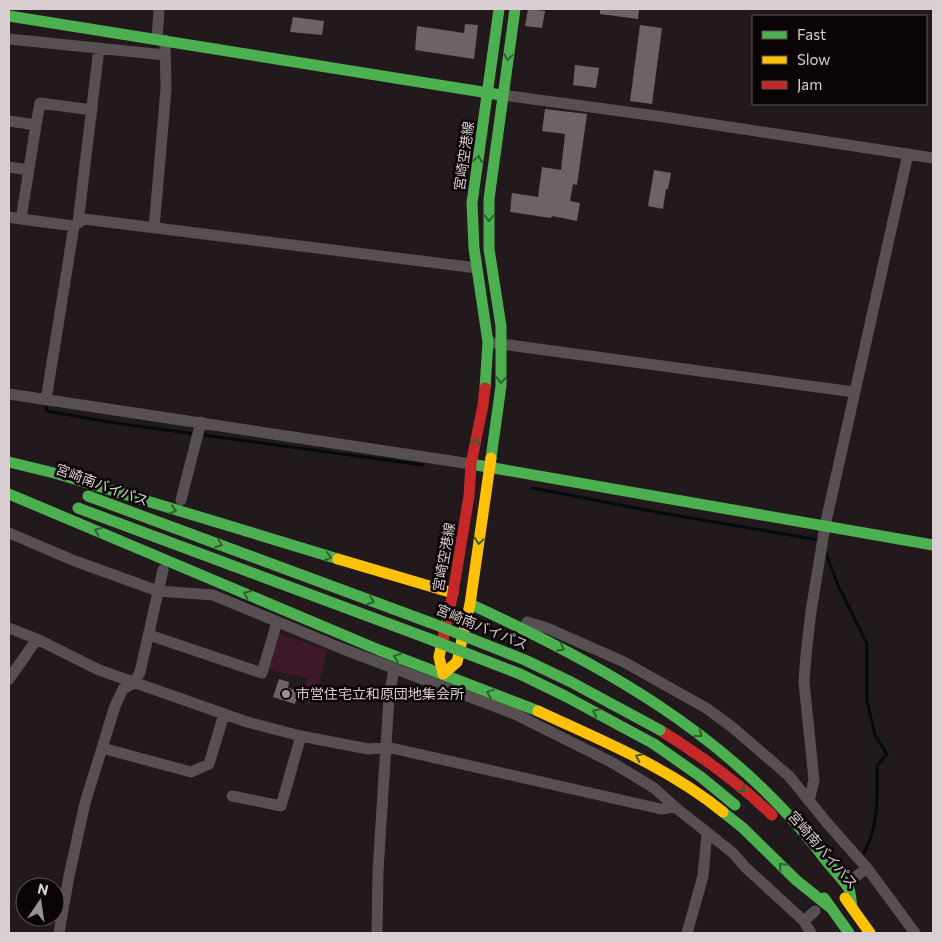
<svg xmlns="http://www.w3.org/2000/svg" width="942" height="942" font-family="Commissioner,'Noto Sans JP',sans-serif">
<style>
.green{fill:#3d1929}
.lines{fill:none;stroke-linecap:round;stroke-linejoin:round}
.stream{stroke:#030b0e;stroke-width:3}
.building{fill:#6c6367}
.street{stroke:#584f53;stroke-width:11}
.fast{stroke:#4caf50;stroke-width:11}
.slow{stroke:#ffc107;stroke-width:11}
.jam{stroke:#c62828;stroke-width:11}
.fast-bridge{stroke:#4caf50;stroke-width:11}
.oneway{stroke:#2e622f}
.poi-dot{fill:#9a8f93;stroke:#0a0406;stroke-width:2}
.labels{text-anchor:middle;stroke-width:5;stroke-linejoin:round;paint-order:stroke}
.street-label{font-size:14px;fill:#daced3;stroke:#0a0406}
.poi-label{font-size:14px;fill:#daced3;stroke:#0a0406;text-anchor:start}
</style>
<rect width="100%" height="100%" fill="#22191d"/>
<!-- green -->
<path class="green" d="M281,634L327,650L314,704L304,702L307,678L269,670L277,636Z"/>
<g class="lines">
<!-- stream -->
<path class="stream" d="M46,407L47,411L115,423L423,465
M533,488L656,512L819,540
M825,551L838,585L867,644V701L875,735L887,754L877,766C877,796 879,826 864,853"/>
</g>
<!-- building -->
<path class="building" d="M528,9L545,11L542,28L525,26Z
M600,9L639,10L638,19L600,14Z
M293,17L324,21L322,35L290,32Z
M465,24L478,25L474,59L415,50L417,26L464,33Z
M640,25L662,28L652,104L630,101Z
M575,65L599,68L596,88L573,85Z
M545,109L587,114L577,185L573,184L570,201L580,203L577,221L552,216L551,218L510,212L512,193L538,197L542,167L561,170L565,134L542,131Z
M654,170L671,173L668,189H666L663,209L648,206Z
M279,679L289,682L288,688L299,691L295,704L273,697Z"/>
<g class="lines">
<!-- street -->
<path class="street" d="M9,39L165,55
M157,39L159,9
M503,95L664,117L933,158
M9,121L36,125L21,219L9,217
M36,125L40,103L92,110
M9,167L29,170
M21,219L74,226
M78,223L99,48
M154,228L166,90L165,40
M494,343L854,392
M9,394L471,464
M46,400L74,226L84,219L477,268
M181,500L201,422
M9,533L75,561L158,591L213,595L343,649L515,714L613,763L654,788L675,807L733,853L745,867L804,921L811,933
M527,622L547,628L624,662L706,708L732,727L789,776L827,823L867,868L915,933
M9,628L37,639L99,670L247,722L301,736L368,749L387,747L661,809L675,807
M149,635L262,673L277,622
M9,679L37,639
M102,748L191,772L209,764L224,714
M232,796L281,806L301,736
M809,801L814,780L804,682L806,655L811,611L825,526L908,154
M854,878L867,868
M804,921L815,911
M59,933L69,876L85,803L115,706L123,689L134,683L140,672L163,570
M377,933L378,871L389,698L394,668
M687,933L703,876L707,833"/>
<!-- fast -->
<path class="fast" d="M9,16L501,95
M485,388L488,342L474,248L472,203L499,9
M491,458L501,386V326L489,249V199L515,9
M9,462L58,474L338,559
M471,464L933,545
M9,494L379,650L538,711
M88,496L434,624
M78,508L427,638
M470,604C599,663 724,732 814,845C822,856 831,867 840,877C843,881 847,885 849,889C851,895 851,902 852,908
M654,744L701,777L735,805
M723,812L743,828L796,880L832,909
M824,898L849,933"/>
<!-- slow -->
<path class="slow" d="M338,559L453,593
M443,638L439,657L443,674L457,662L470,604L491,458
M538,711C602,741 668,767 723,812
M845,898L870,933"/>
<!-- jam -->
<path class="jam" d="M443,638L453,593L469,496L471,464L483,405L485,388
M660,730C700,755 738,782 772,815"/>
<!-- fast-bridge -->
<path class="fast-bridge" d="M434,624L525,660L571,682L660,730
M427,638L520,674L565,696L654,744"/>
</g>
<!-- one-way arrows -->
<defs><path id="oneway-chevron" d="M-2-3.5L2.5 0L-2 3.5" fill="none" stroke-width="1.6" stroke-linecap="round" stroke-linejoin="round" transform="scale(1.25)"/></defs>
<g class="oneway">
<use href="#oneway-chevron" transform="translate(508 57) rotate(98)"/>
<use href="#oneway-chevron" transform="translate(478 159) rotate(-82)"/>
<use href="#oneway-chevron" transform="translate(489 218) rotate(91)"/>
<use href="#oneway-chevron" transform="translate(501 380) rotate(94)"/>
<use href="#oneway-chevron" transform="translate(476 442) rotate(-79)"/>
<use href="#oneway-chevron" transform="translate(173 510) rotate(17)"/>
<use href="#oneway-chevron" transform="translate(98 531) rotate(-158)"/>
<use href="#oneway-chevron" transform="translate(479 541) rotate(98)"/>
<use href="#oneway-chevron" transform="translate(219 544) rotate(20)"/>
<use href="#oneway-chevron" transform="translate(328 557) rotate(17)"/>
<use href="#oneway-chevron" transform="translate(247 594) rotate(-156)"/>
<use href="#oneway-chevron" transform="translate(371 601) rotate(20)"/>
<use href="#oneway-chevron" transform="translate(561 648) rotate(28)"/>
<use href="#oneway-chevron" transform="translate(397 657) rotate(-159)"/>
<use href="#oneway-chevron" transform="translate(490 693) rotate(-159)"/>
<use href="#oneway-chevron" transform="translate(596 712) rotate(-153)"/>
<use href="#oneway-chevron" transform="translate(699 734) rotate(37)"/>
<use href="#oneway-chevron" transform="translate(639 757) rotate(-154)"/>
<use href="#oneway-chevron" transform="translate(742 789) rotate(39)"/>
<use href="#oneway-chevron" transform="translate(782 866) rotate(-134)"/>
</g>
<!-- markers -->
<circle class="poi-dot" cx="286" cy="694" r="5"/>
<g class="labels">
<!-- street labels -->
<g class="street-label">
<text transform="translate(464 156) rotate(-82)" y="5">宮崎空港線</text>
<text transform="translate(102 485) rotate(20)" y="5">宮崎南バイパス</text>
<text transform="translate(444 557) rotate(-80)" y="5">宮崎空港線</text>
<text transform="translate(482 627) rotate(22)" y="5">宮崎南バイパス</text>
<text transform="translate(823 850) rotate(49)" y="5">宮崎南バイパス</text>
</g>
<!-- poi labels -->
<g class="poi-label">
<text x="296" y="699">市営住宅立和原団地集会所</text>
</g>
</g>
<!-- border -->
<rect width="942" height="942" fill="none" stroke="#daced3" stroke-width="20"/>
<!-- legend -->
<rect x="752" y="15" width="175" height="90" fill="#0a0406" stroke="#5d5558"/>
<rect x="762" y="31" width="25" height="8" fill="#4caf50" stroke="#5d5558"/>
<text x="797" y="40" font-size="15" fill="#daced3">Fast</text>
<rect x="762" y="56" width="25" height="8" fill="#ffc107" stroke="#5d5558"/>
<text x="797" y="65" font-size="15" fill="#daced3">Slow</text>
<rect x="762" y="81" width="25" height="8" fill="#c62828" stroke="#5d5558"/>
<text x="797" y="90" font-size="15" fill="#daced3">Jam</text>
<!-- north arrow -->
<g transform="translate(40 902) rotate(13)"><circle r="24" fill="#0a0406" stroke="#5d5558"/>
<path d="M0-4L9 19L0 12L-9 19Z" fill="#9a8f93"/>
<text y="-8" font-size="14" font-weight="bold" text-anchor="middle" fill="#daced3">N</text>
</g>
</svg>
